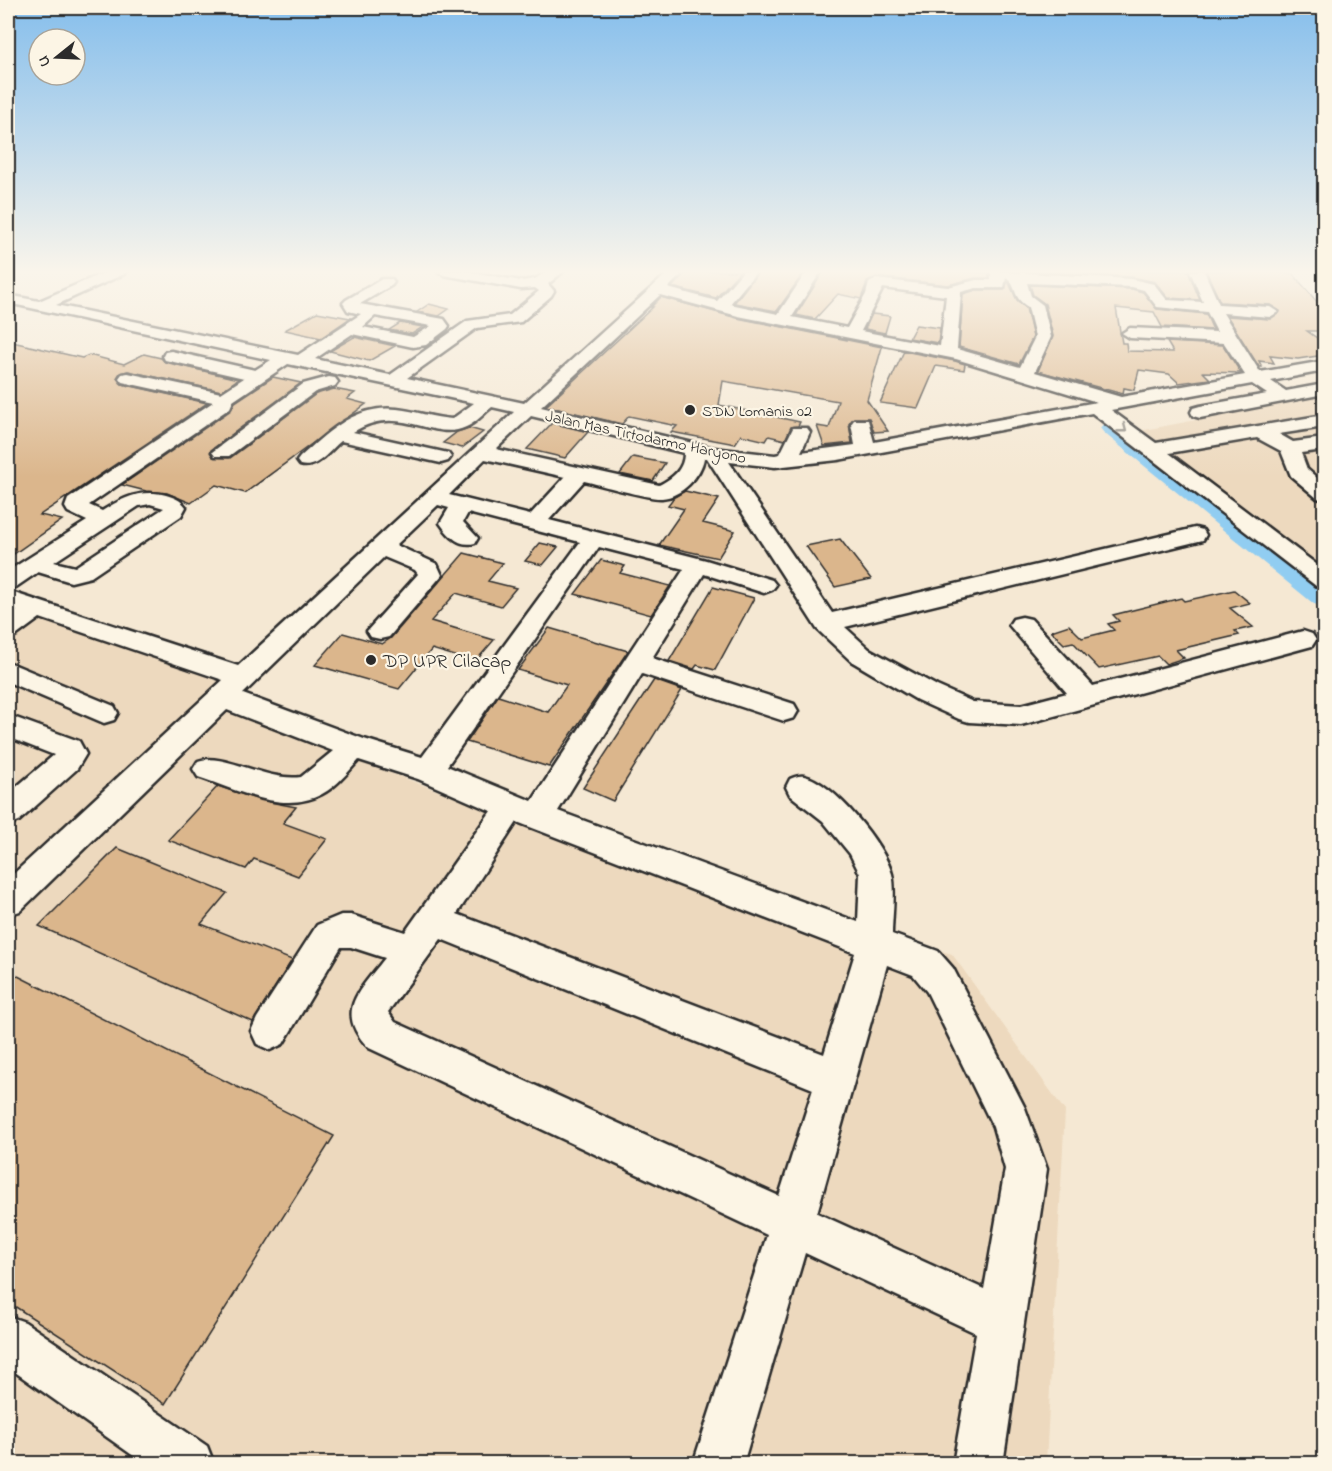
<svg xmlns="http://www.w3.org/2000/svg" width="1332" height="1471" font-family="'Indie Flower',sans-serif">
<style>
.built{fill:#edd9be}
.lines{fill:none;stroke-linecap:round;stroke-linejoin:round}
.river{fill:#91cdf1;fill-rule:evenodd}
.building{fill:#dbb68c;stroke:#2b2b2b;stroke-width:1.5}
.minor-casing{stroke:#2b2b2b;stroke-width:5}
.minor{fill:#fcf5e5;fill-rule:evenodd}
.oneway{stroke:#949088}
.poi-dot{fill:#2b2b2b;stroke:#fcf5e5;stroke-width:2}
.labels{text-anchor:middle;stroke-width:4.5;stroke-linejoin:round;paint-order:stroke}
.far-poi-label{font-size:16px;fill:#2b2b2b;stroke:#fcf5e5;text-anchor:start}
.far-street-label{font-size:16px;fill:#2b2b2b;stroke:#fcf5e5}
.poi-label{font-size:20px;fill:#2b2b2b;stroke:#fcf5e5;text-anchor:start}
</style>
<rect width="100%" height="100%" fill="#f5e8d3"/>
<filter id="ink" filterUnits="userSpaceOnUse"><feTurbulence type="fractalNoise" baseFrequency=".0167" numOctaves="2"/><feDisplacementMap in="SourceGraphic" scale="12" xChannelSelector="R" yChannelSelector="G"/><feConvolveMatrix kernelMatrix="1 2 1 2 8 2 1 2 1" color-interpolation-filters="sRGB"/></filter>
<g filter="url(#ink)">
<!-- built -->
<path class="built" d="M1324,395V612L1114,436Z
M8,608L225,679L221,709L589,848L952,954L1065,1111L1046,1463L8,1464Z"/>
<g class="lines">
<!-- river -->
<path class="river" d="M1112,421L1120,423L1324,583V606L1314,604L1104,433L1100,428L1104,423Z"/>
</g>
<!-- building -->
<path class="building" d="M687,271H740L716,298L672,287Z
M759,271H805L777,311L734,303Z
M821,271H949L989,273V278H975L948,285L876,277L867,282L861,299L838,294L815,319L796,315L822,274Z
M1025,271H1188L1200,300L1168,298L1155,282L1132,277Z
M1206,271H1270L1293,274L1324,310V331H1307L1324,343V355L1298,359L1270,356L1274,363L1259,361L1262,367H1259L1227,316L1270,319L1280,311L1270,305L1220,302Z
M1008,281L1017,300L1026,308L1033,337L1019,364L959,347L963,294L976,290H1004Z
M1030,285L1132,289L1143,292L1157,309L1206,314L1213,330L1162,327L1154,312L1116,308L1122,343H1126L1127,351L1173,352L1167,342L1223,345L1241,373L1203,372L1210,379L1179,383L1169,374L1139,370L1134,390L1124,388L1123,394L1038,371L1053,336L1045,304L1033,295Z
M661,297L737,318L882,347L867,400L888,431L874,432L869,418H854L849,424L852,443L824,446L817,426L829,428L838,401L723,381L719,405L800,422L798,426L791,427L785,440L769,436L766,441L741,435L735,444L671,432L677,426L629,416L622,424L546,406L653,307H651Z
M429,304L449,309L439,316L417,312Z
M317,312L350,318L321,338L285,330Z
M872,314L890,316L885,333L865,329Z
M400,323L423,327L412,334L389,330Z
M916,325L940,328L938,343L909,338Z
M354,337L395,346L369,361L330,351Z
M8,341L82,358L89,355L124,364L144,354L161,358L165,362L238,379L221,391L128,371L120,373L117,378L122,384L207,403L40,515L62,520L8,558Z
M904,351L955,361L965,364L964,370L936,366L918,408L880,403Z
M273,377L301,383L211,450L213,457L230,458L316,394L334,389L355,393L347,399L366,404L245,493L216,485L191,503L167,493L146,491L122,485L231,410L235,402Z
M552,423L588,432L565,458L527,449Z
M469,428L483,432L462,448L443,443L457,432Z
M633,457L665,463L653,481L620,474Z
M685,491L719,499L703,523L735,531L718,558L659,545L684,509L668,505L674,497Z
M840,539L871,579L835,587L806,546Z
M540,543L558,547L543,565L525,561Z
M464,553L503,563L488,581L516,588L501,606L456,593L431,621L494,640L475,662L432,649L399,689L315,665L343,633L382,644L391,638Z
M601,560L625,566L620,573L670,586L651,615L575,594Z
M713,587L754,598L715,670L697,665L694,669L669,661Z
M1234,590L1250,603L1230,608L1253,627L1235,631L1239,635L1176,650L1184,658L1166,664L1158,656L1099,669L1073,642L1064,644L1051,631L1069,625L1082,638L1114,630L1108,624L1119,621L1113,615L1181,598L1184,601Z
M549,628L628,651L549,767L467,742L498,696L548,712L567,685L518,670Z
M654,680L682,690L613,801L583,788Z
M218,786L259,800L296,807L283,823L327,839L298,876L254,859L246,869L168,840Z
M117,848L227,893L201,924L292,960L253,1022L39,926Z
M8,971L334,1136L165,1404L8,1302Z"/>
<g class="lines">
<!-- minor casing -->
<g class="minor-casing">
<path id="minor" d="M108,271H126L124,274L56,305L298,355L361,314L348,311L343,303L346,300L382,279H392L394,282L392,285L360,304L444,319L449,326L447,329L426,345L413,347L352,334L315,359L390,375L467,321L510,315L539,291L535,288L521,289L444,275L437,271H466L521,281L535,279L548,271H564L548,284L554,291L551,296L521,322L477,328L407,378L524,403L670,271H685L668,288L717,301L743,271H757L730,304L778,314L807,271H819L820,273L792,317L847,328L866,294L869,283L876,279L948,287L976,280H991V271L1132,279L1154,284L1167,300L1203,302L1190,271H1204L1219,304L1270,307L1278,312L1270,317L1223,313L1260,372L1324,361V371L1271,381L1286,391L1324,384V394L1200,418L1193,416L1191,412L1193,408L1200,406L1267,394L1252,384L1111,410L1156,443L1324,415V427L1279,434L1293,442L1324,438V450L1301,453L1307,469L1324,484V500L1317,498L1291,476L1281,451L1257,438L1169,453L1324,570V589L1316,586L1092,413L838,460L775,467L729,462L832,613L1195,528L1203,530L1206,535L1203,540L845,627L869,649L937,686L973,702L1021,705L1067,693L1009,625L1013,619L1022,617L1031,619L1093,686L1303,631L1312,634L1316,640L1312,646L1021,725L969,722L959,719L917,700L851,661L817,629L707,458H704C701,476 681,497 662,498C648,499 601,485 584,481L549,520L706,560L772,580L776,585L772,590L764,593L704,574L652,658L794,704L798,711L794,718L784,721L642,674L558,811L858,922L860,874L850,854L823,821L790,795L786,787L790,779C795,777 799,775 804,776C833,782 885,845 892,874C896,890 892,917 892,934L938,951L953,968L1025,1108L1047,1169L1003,1464H953L976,1333L805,1253L743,1464H693L767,1235L369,1048C333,1012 360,990 385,958L351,947H341L283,1044L270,1050L257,1044L251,1031L257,1018L317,925L341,915H351L405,932L491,811L418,779L359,760C348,772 337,786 322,794C283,815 235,789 198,777L193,769L198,761C223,752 267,782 301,777L333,751L227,710L20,911L8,915V879L223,680L40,618L17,635L8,637V617L17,611L8,607V591L238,666L514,412L492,407C484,413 476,423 466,427C433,443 400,402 353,432L448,453L451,457L448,461L441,463L341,441C329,451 317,470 300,465L297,461L300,457C328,432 356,404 397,409C416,411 434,418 452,419L474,403L288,364L233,401L230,408L89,505L102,511C123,498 140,489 166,495C175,498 180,499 186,507L181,516L91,577L71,582L38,572L16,587L8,589V571L87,521L68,512L65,507L68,499L213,402L122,382L119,378L122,374L128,373L221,393L244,378L165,360L163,356L165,352L171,351L255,370L271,360L8,303V295L39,301ZM1006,277C1018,285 1011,297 1028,307L1035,337L1020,367L957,349L961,292L976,288H1004ZM1027,283L1132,287L1144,290L1157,307L1207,312L1217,332L1130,328L1122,333L1130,338L1224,343L1245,375L1121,397L1035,372L1051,337L1043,305L1031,296ZM883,288L946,296L940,346L861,331ZM660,295L738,316L956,359L1097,402L874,442L868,420H854L851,424L855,445L801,452L810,432L807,428H793L780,454L775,455L714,448L541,407ZM375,316L431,326L413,337L363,327ZM531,416L684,453C684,469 673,478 659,485L496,449ZM485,459L565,477L530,515L449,495ZM150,504L164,508L75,567L54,562L139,506ZM438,505L449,508L440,523C449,536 459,547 475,543L478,538L463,522L468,513L580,542L422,757L364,739L243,694L384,557L415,570L418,574L367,631L371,637L380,639L389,637L442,575L437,564L396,545ZM599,547L684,569L532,801L447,766ZM517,822L855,953L824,1054L457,914ZM441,939L813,1089L779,1196L395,1022L388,1012ZM887,965L913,975L927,992L993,1127L1005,1169L984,1289L817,1213Z
M329,377L335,378L338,382L335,386L315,392L229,456H215L212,452L303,384Z
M8,662L114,706L118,713L114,720L104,723L8,682Z
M8,715L79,741L86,754L77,769L19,821L8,825V794L54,755L8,737Z
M8,1316L25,1322L207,1446L214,1464H145L8,1367Z"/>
</g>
<!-- minor -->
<use href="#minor" class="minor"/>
</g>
<!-- one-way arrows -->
<defs><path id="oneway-chevron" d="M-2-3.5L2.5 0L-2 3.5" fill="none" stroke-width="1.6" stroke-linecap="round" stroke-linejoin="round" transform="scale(1.5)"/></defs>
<use class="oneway" href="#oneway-chevron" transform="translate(1123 429) rotate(38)"/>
</g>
<!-- sky -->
<linearGradient id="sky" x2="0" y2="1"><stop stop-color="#85beec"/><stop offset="0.57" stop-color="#faf5eb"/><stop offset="1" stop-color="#faf5eb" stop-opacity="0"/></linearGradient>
<rect width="1332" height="477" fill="url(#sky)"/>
<!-- markers -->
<g class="poi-dot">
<circle cx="690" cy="410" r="6"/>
<circle cx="371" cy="660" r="6"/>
</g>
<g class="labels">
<!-- far-poi labels -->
<g class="far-poi-label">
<text x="702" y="416">SDN Lomanis 02</text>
</g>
<!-- far-street labels -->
<g class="far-street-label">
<text transform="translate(646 436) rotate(12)" y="6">Jalan Mas Tirtodarmo Haryono</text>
</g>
<!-- poi labels -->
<g class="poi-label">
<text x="383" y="667">DP UPR Cilacap</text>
</g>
</g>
<!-- margin -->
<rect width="1332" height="1471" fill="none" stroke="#fcf5e5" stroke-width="30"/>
<rect x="15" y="15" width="1302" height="1441" fill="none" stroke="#2b2b2b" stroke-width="2" filter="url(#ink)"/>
<!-- north arrow -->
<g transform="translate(57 57) rotate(252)"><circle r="28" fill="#fcf5e5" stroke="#a8a49b" stroke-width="1.5"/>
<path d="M0-4.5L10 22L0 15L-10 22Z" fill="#2b2b2b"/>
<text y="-9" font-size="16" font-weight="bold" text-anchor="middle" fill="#2b2b2b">U</text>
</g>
</svg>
